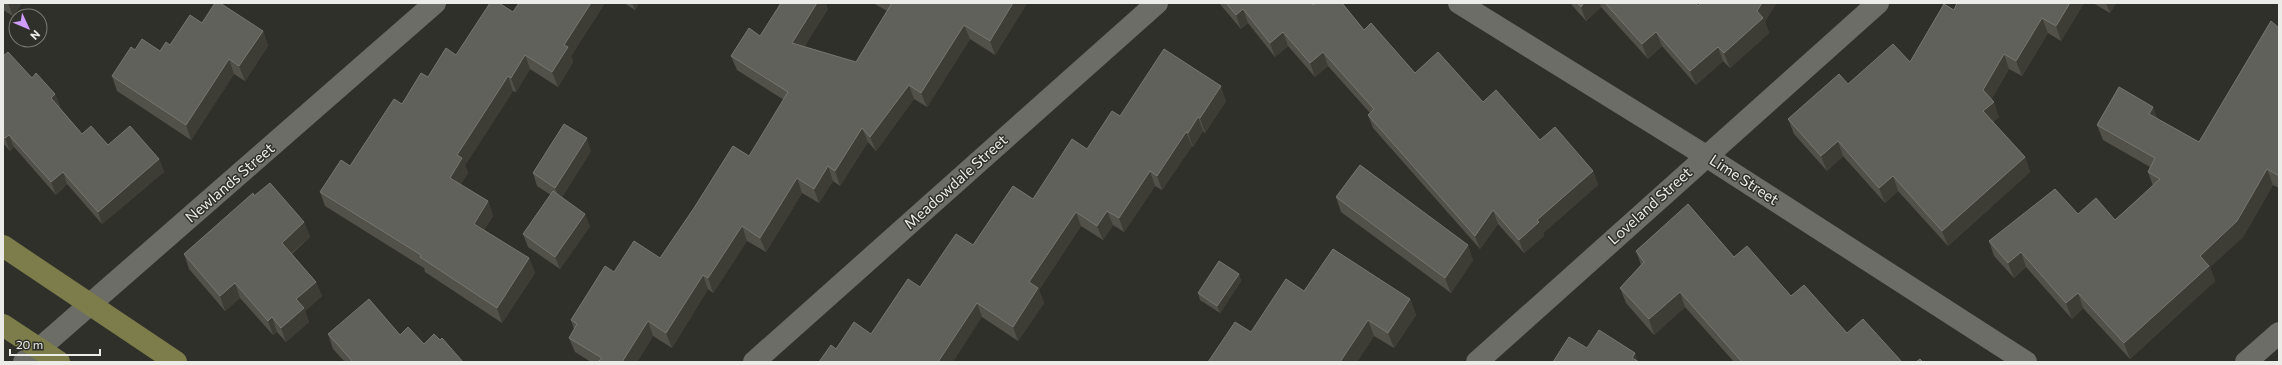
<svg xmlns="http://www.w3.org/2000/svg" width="2282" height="365" font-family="Commissioner,sans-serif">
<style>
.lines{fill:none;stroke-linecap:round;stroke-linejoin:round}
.minor{stroke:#6c6d66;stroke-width:22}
.major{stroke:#7c7d4a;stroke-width:22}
.wall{fill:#51514a}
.shaded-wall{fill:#3d3d36}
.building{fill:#61615b;stroke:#777771}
.labels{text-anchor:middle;stroke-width:3;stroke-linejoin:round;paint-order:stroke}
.street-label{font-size:15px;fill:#ebebe7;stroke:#30302a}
</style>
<rect width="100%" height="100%" fill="#30302a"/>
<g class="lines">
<!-- minor -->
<path class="minor" d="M1459,3L1706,156L2026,362
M24,362L435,3
M754,362L1157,3
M1477,362L1878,3
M2246,362L2279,333"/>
<!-- major -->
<path class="major" d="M3,246L176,362
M3,325L59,362"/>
</g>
<!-- wall -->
<path class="wall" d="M3,3H22L13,16L3,10Z
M519,3H605L571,56L573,62L558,87L530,69L516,92L513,91L465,165L468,173L460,185L488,201L493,216L484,230L529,258L535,273L502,323L425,272L424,268L325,206L320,192L350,166L402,104L428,77L456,55L513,12Z
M624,3H639L635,10Z
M873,3H1027L995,55L970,39L927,107L914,99L876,151L868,142L840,186L833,181L819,203L802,193L766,252L747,241L713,293L708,289L672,348L653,336L637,362H591L575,352L569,338L574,329L571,320L614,272L660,258L749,156L784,100L737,70L731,56L760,36L828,9L804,47L856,62L887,11Z
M1219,3H1311L1313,5L1364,30L1415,73L1483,102L1540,140L1593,171L1598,185L1543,233L1544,236L1524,253L1498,224L1480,249L1373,128L1368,115L1370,113L1328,66L1315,77L1288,46L1275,57L1248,23L1241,29Z
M1570,3H1696L1698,6L1765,22L1769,33L1730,68L1723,61L1696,85L1662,46L1648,59L1601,7L1586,21Z
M2084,3L2061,41L2048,33L2022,76L2009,69L1991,100L1999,117L1993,122L2025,157L2030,172L1948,246L1898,191L1885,203L1843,156L1827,171L1794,134L1788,119L1848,84L1910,62L1954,10Z
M2093,3H2116L2110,13Z
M202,23L263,31L268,46L245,81L234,74L191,140L117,91L112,76L135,50L160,51Z
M2279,28V188L2273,185L2243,237L2210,267L2215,281L2130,359L2083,308L2072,319L2026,267L2014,278L1994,256L1989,241L2078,214L2115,220L2153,186L2148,172L2150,167L2103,140L2097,125L2158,119L2199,142Z
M3,56L32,78L55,94L60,106L59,107L82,134L108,145L159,159L164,172L102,224L67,184L56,195L14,147L10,151L3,143Z
M1226,101L1205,133L1203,131L1193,147L1192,146L1162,190L1155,186L1124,232L1113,225L1103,240L1081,226L1039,290L1044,303L1018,341L982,317L836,349L871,334L920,287L1033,199L1087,149L1120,116Z
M591,151L562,197L590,226L560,269L528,247L523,234L551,195L537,186L533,173Z
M254,196L304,222L310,237L292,254L316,282L322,296L305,311L309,322L286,342L277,332L273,335L240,298L225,311L189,269L184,254Z
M1336,197L1473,260L1451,293L1341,212Z
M1636,251L1734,257L1791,296L1847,333L1902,362H1734L1685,307L1654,335L1626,303L1620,288L1641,265Z
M1239,274L1241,281L1220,313L1200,300L1198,293Z
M1304,291L1410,299L1416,315L1394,348L1374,336L1357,362H1208L1251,332Z
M328,334L400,335L424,344L440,340L463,362H345L333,349Z"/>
<!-- shaded-wall -->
<path class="shaded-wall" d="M8,3H22L13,16Z
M591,3H605L571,56L573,62L558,87L552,72L564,45Z
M632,3H639L635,10Z
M817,3H826L828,9L797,58L792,43Z
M1013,3H1027L995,55L990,41Z
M1584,3H1600L1601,7L1586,21L1581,7Z
M1762,3H1777L1765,22L1769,33L1730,68L1724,53L1757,11Z
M2070,3H2084L2061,41L2056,26Z
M2106,3H2116L2110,13Z
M1243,9L1248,23L1241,29L1236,15Z
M2042,18L2048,33L2022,76L2016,61Z
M964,25L970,39L927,107L921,93Z
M263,31L268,46L245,81L239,66Z
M1283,32L1288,46L1275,57L1270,43Z
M1656,32L1662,46L1648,59L1642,44Z
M1718,47L1723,61L1696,85L1690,71Z
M1323,52L1328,66L1315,77L1310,63Z
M2004,54L2009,69L1989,104L1983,90Z
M525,55L530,69L516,92L511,78Z
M229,59L234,74L191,140L186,125Z
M508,76L513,91L465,165L468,173L455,193L450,178L457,155Z
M909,85L914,99L876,151L870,137Z
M1221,86L1226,101L1205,133L1200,118Z
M55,94L60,106L55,110L51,98Z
M1994,102L1999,117L1989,125L1983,111Z
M2153,107L2159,122L2149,114Z
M1198,117L1203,131L1193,147L1188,133Z
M862,128L868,142L840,186L835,171Z
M1186,132L1192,146L1162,190L1157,176Z
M9,135L14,147L10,151L5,138Z
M587,138L591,151L560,200L555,188Z
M1838,141L1843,156L1827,171L1821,156Z
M2025,157L2030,172L1948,246L1942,231Z
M159,159L164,172L102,224L98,212Z
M828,166L833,181L819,203L814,189Z
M2267,169L2273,185L2243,237L2210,267L2215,281L2130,359L2124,343L2200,256Z
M1150,171L1155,186L1124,232L1119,218Z
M1593,171L1598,185L1543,233L1544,236L1524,253L1519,240L1537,220Z
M63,172L67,184L56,195L51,182Z
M1893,176L1898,191L1885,203L1879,188Z
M797,178L802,193L766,252L760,238Z
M488,201L493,216L479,238L474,224Z
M1493,210L1498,224L1480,249L1475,236Z
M1107,211L1113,225L1103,240L1097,226Z
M1076,212L1081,226L1039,290L1044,303L1018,341L1013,327L1029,282Z
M585,214L590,226L560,269L555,257Z
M304,222L310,237L287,257L282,243Z
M742,226L747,241L713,293L708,278Z
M1468,245L1473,260L1451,293L1445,278Z
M2021,252L2026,267L2014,278L2008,263Z
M529,258L535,273L502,323L497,308Z
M1239,274L1241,281L1220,313L1217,306Z
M703,275L708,289L672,348L666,333Z
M316,282L322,296L305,311L309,322L286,342L281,328L296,299Z
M235,283L240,298L225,311L220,296Z
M1680,292L1685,307L1654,335L1649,319Z
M2078,293L2083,308L2072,319L2066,303Z
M1410,299L1416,315L1394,348L1388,333Z
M977,303L982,317L953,362H938Z
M272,317L277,332L273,335L268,321Z
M1368,320L1374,336L1357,362H1340Z
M648,321L653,336L637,362H622Z
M1635,353L1638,362L1632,358Z"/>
<!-- building -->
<path class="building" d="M215,3H220L263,31L239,66L229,59L186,125L112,76L131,47L135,50L142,39L160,51L166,42L170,45L190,15L202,23Z
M490,3H499L513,12L519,3H591L564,45L568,47L552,72L525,55L511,78L508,76L457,155L462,158L450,178L488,201L474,224L529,258L497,308L420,257L421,255L320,192L341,160L350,166L394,99L402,104L421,73L428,77L446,48L456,55Z
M781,3H817L792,43L856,62L892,3H891H1013L990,41L964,25L921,93L909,85L870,137L862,128L835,171L828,166L814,189L797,178L760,238L742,226L708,278L703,275L666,333L648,321L622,362H598L602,358L569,338L577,324L571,320L605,266L614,272L634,241L660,258L694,208L733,146L749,156L788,92L731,56L749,28L760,36Z
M1226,3H1311L1313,5L1316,3H1342L1364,30L1371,23L1415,73L1438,52L1483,102L1496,90L1540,140L1555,127L1593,171L1537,220L1539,222L1519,240L1493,210L1475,236L1368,115L1374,109L1323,52L1310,63L1283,32L1270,43L1243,9L1236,15Z
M1577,3H1584L1581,7Z
M1605,3H1696L1698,6L1701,3H1762L1757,11L1763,18L1724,53L1718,47L1690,71L1656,32L1642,44Z
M1957,3H2070L2056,26L2042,18L2016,61L2004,54L1983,90L1994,102L1983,111L2025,157L1942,231L1893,176L1879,188L1838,141L1821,156L1788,119L1839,74L1848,84L1893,44L1910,62L1944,4L1954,10Z
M2271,21L2279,28V176L2267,169L2237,221L2200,256L2209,266L2124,343L2078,293L2066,303L2021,252L2008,263L1989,241L2055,189L2078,214L2096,198L2115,220L2160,179L2148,172L2155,158L2097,125L2119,87L2153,107L2149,114L2199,142Z
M1164,49L1221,86L1200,118L1198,117L1188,133L1186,132L1157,176L1150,171L1119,218L1107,211L1097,226L1076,212L1029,282L1038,288L1013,327L977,303L938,362H819L831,345L836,349L854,322L871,334L908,279L920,287L956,234L973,245L1013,186L1033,199L1072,139L1087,149L1112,111L1120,116Z
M8,52L32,78L36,73L55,94L51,98L82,134L91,126L108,145L130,126L159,159L98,212L63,172L51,182L9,135L5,138L3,136V56Z
M564,124L587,138L555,188L533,173Z
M1360,165L1468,245L1445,278L1336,197Z
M270,183L304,222L282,243L316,282L296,299L304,308L281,328L272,317L268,321L235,283L220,296L184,254L253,193L254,196Z
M553,191L585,214L555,257L523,234Z
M1688,204L1734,257L1747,246L1791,296L1804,285L1847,333L1863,319L1902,362H1742L1680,292L1649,319L1620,288L1644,262L1636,251Z
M1333,249L1410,299L1388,333L1368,320L1340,362H1208L1235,322L1251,332L1286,279L1304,291Z
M1219,261L1239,274L1217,306L1198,293Z
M369,299L400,335L408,327L424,344L434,334L440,340L442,338L463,362H353L328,334Z
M1599,330L1635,353L1632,358L1639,362H1553L1569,337L1587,348Z
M1920,359L1923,362H1916Z"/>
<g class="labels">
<!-- street labels -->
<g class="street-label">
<text transform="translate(1744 180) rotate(33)" y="5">Lime Street</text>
<text transform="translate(956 182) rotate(-42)" y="5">Meadowdale Street</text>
<text transform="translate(230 183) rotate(-41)" y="5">Newlands Street</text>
<text transform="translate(1650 206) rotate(-42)" y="5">Loveland Street</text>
</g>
</g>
<!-- border -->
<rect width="2282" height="365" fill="none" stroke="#ebebe7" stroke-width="8"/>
<!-- north arrow -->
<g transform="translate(28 28) rotate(134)"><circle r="19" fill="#30302a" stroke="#7b7b76"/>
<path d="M0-3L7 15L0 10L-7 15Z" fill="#d09dfe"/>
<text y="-6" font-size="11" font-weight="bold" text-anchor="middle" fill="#ebebe7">N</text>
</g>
<!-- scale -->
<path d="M10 349v6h90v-6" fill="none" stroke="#ebebe7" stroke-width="2"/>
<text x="16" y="349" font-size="12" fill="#ebebe7" stroke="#30302a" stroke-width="3" paint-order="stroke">20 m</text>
</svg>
